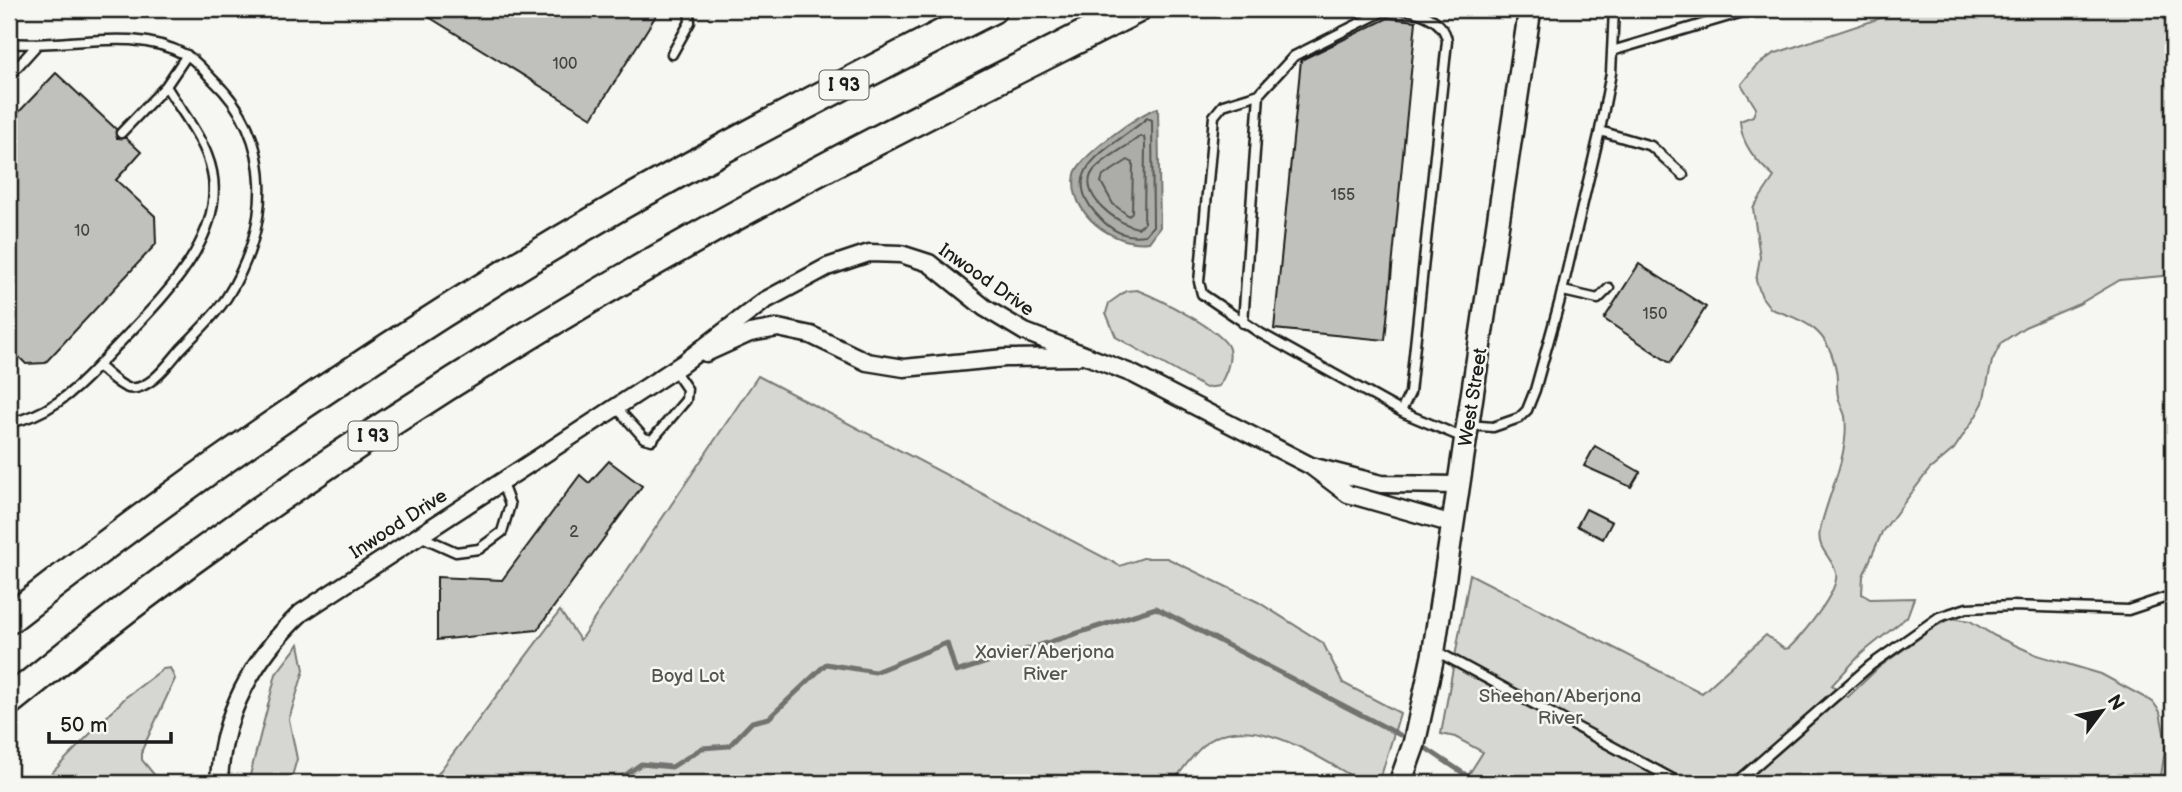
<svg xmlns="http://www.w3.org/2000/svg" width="2182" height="792" font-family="'Balsamiq Sans',sans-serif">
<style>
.green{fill:#d6d6d2;stroke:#797977;stroke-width:2}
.water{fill:#acaca9;stroke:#727271;stroke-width:2}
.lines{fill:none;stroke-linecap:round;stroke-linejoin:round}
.shore{stroke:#565654;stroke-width:2}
.stream{stroke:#727271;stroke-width:5}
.building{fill:#c0c0bd;stroke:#1c1c1c;stroke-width:2}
.lane-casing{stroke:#1c1c1c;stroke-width:13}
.street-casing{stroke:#1c1c1c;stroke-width:21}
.secondary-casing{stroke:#1c1c1c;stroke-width:26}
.highway-casing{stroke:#1c1c1c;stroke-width:33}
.lane{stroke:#f6f6f2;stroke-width:8}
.street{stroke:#f6f6f2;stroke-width:16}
.secondary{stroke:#f6f6f2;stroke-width:21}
.highway{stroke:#f6f6f2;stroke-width:28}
.labels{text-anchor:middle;stroke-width:5;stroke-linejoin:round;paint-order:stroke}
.number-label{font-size:16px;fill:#454544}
.shield{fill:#f6f6f2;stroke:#5d5d5c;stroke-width:2}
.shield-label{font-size:18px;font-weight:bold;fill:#1c1c1c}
.street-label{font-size:19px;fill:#1c1c1c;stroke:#f6f6f2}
.park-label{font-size:19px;fill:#545453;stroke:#f6f6f2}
</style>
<rect width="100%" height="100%" fill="#f6f6f2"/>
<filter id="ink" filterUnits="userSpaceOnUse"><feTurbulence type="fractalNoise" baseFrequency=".0143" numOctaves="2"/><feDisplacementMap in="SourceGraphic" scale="14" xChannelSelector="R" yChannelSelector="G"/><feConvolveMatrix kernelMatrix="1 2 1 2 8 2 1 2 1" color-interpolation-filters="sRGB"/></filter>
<g filter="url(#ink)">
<!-- green -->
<path class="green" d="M1891,9H2173V275L2120,280L2079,304L2025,327L2001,343L1992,361L1983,403L1976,416L1954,449L1929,470L1882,532L1863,576L1862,594L1870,599L1914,598L1907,617L1861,654L1832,685L1848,697L1878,668L1936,626L1952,618L1970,621L1995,636L2037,655L2101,674L2153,702L2160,712L2166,743L2160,783H1467L1466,779L1483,752L1455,737L1441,734L1470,574L1702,693L1766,635L1784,649L1789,648C1802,635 1840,591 1836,573C1832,556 1816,550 1820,530C1828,494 1850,454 1845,416C1843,409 1839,403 1838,396C1836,388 1838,379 1836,370C1828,329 1806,321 1771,309L1762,297L1756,281L1760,257L1753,208L1774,177C1757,162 1741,145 1740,121L1753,116L1756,108L1741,84L1755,67L1773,54L1884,17Z
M1137,290C1155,297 1225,331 1229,349C1232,362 1225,376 1219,386L1206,388L1116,337L1106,313L1109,303L1126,291Z
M758,376L1120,566L1143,558H1167L1258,602L1323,643L1343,683L1400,713L1379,783H1364C1321,760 1248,705 1203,746C1191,756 1182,771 1172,783H431L560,611L580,640Z
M299,644L304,670L289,719L297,759L290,783H248L276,674Z
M170,668L175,679L142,750V760L161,783H42L126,697L163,669Z"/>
<!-- water -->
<path class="water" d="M1158,108L1160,227L1149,242C1114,247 1067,213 1075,174C1079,157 1142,111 1158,108Z"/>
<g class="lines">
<!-- shore -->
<path class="shore" d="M1147,118L1152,120L1153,226L1145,235C1128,238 1113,232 1101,219C1051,169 1114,148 1147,118Z
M1139,137H1144L1145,144L1144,224L1138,228C1118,225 1075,193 1094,170C1105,157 1126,148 1139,137Z
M1128,160L1133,163L1132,212L1129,216L1113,204L1101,182L1103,176Z"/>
<!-- stream -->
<path class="stream" d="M1427,749L1478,783
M614,783L641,764L672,767L702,748L729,746L752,722L769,718L826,664L875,672L947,643L956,672L1156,608L1400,735"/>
</g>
<!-- building -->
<path class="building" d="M416,9H660L592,118Z
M1388,18L1416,21L1385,340L1274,329L1301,60Z
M56,73L116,129L117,138H126L141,152L116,180L155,216L156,244L45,363L26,364L19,357L9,358V136L15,129L16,115Z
M1639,264L1706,307L1670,363L1604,319Z
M1595,446L1640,472L1631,487L1584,466Z
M609,461L642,486L537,630L437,640V577L502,580L580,475L589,483Z
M1586,509L1612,522L1603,539L1577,526Z"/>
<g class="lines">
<!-- lane casing -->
<g class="lane-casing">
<path id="lane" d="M760,9H766
M9,43C68,49 130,25 186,55C196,60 205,72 213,80C276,139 271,228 227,297C215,316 196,333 181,349C169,363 149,392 128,388C118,385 106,372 98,366C72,394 47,415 9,423
M1612,51L1753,9
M672,54L690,22L689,9
M9,76L36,46
M1259,94L1223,105L1214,116L1199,282L1202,294L1260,333L1404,413L1464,438
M1600,131L1651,146L1683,175
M121,133L166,86
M1563,291L1598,299L1609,288
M1243,323L1259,94L1294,56L1384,11C1406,5 1444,16 1447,41L1410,393L1401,411
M98,366C146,312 240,237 207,155C198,131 179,108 166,86L187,55
M616,407L644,438L652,440L686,400L687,389L674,370
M1468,425L1493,427L1519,418L1527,410L1535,390L1560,300L1599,135L1611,73L1614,9
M420,536L456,552L479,549L502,532L510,505L501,481
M1436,651L1680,783
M1736,783L1871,665L1939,617L1967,608L2012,606L2128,610L2173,595"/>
</g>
<!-- street casing -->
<g class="street-casing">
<path id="street" d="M706,353L750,333L778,328L811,335L867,362L904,368L1005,358L1076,357
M1311,466L1381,484L1459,485
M219,783C221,716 253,658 301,613L682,364L764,301L827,267L869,253L901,254L929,263L985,308L1025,332L1133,374L1311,466L1348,494L1453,524"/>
</g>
<!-- secondary casing -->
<g class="secondary-casing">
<path id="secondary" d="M1400,783L1414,744L1433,656L1530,9"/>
</g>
<!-- highway casing -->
<g class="highway-casing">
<path id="highway" d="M9,619C203,467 408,328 621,205C743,136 867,72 992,9
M9,701C223,526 457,371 699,236C842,156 990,83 1136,9"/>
</g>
<!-- lane -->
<use href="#lane" class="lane"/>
<!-- street -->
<use href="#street" class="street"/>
<!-- secondary -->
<use href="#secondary" class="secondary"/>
<!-- highway -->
<use href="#highway" class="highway"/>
</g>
</g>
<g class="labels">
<!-- number labels -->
<g class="number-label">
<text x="565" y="69">100</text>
<text x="1343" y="200">155</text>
<text x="82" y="236">10</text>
<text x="1655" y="319">150</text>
<text x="574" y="537">2</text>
</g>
<!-- shield labels -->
<g class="shield">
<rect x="819.5" y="70.5" width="49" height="29" rx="5"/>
<rect x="348.5" y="421.5" width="49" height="29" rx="5"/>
</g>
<g class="shield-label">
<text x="844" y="91">I 93</text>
<text x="373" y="442">I 93</text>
</g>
<!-- street labels -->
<g class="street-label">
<text transform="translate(987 279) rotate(35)" y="7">Inwood Drive</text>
<text transform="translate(1472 397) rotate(-81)" y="7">West Street</text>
<text transform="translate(398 523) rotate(-33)" y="7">Inwood Drive</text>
</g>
<!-- park labels -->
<g class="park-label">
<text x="1045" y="658">Xavier/Aberjona<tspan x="1045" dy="22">River</tspan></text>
<text x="688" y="682">Boyd Lot</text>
<text x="1560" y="702">Sheehan/Aberjona<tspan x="1560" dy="22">River</tspan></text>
</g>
</g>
<!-- margin -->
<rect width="2182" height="792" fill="none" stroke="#f6f6f2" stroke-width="35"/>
<rect x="18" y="18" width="2147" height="757" fill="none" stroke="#1c1c1c" stroke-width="2.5" filter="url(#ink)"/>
<!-- north arrow -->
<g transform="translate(2102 711) rotate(58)" stroke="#f6f6f2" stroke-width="5" paint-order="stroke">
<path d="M0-5L12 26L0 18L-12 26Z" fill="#1c1c1c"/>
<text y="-10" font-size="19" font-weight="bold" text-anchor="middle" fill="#1c1c1c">N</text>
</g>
<!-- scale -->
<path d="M49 732v10h122v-10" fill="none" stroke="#1c1c1c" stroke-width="3.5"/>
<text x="60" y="732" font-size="21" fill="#1c1c1c" stroke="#f6f6f2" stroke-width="5" paint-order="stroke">50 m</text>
</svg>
